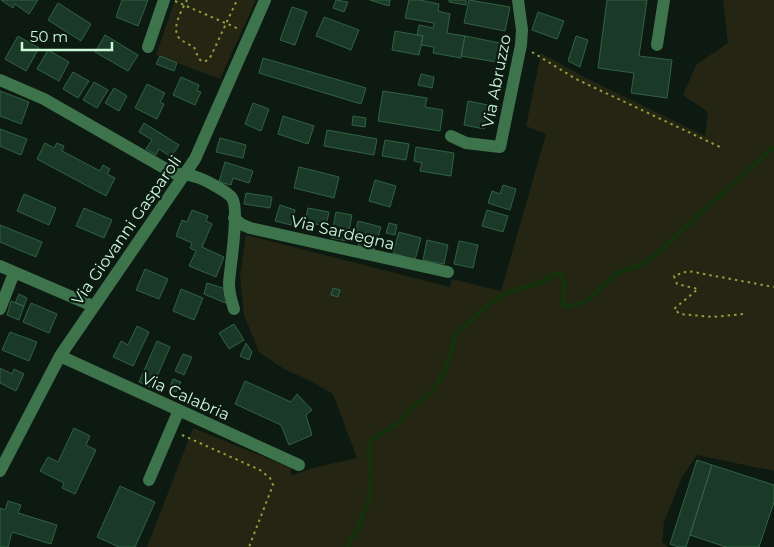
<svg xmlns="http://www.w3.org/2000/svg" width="774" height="547" font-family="Montserrat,sans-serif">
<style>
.green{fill:#242613}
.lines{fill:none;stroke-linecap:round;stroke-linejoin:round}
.stream{stroke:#13330d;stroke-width:4}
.building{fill:#1b3927;stroke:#306244}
.path{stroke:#909f39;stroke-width:2;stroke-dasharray:2.5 4;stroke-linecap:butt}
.minor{stroke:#3d744b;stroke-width:12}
.labels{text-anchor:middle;stroke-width:4.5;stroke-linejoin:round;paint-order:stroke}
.street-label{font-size:16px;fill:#ccf9da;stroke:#0d1a12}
</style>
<rect width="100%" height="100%" fill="#0d1a12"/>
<!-- green -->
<path class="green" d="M175,0H256L220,79L156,55Z
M723,0H774V471L697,455L682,477L664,522L662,542L668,547H147L193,428L291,468V476L312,468L357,458L333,394L311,381L284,369L259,352L244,315L240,276L246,235L450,287L452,279L501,291L546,134L526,126L541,53L584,77L705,136L708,112L683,95L696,65L728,43Z"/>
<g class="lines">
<!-- stream -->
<path class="stream" d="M348,547L350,541L358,528L369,498L371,472L368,449L373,438L399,423L414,406L431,393L446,370L456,334L488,305L506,293L542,282L554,274H561L564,281L563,304L565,306L575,305L588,300L617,273L642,264L657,253L774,147"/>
</g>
<!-- building -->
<path class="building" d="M1,0H38L29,14L15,4L13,8Z
M122,0H148L138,26L116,17Z
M336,0L348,2L344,12L333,8Z
M370,0H390L389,6Z
M409,0H420L439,4L438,11L450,14L447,33L465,36L461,58L433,53L434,47L421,45L423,36L417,35L419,25L433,28L434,23L405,18Z
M449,0H466V5L449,2Z
M469,0L510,7L505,31L464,23Z
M607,0H647L639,56L672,60L667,98L631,93L634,73L598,68Z
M58,3L91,24L81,41L48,20Z
M292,7L307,12L295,45L280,40Z
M538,12L564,21L557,39L532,30Z
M324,17L359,30L351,50L316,36Z
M395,31L423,36L419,55L392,50Z
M105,35L138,55L128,71L95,52Z
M18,36L39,48L26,71L5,59Z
M465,36L505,44L502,63L461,56Z
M576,36L588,40L580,67L568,61Z
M48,50L69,62L59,81L37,69Z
M160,56L177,63L174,71L156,64Z
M263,58L366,88L361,104L259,73Z
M73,72L89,81L78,98L63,89Z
M421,74L434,77L432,88L418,85Z
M181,77L199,85L197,91L201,92L195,105L173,95Z
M94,82L108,90L97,108L83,100Z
M147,84L165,93L160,102L164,104L157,119L135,108Z
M114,88L127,96L119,111L105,103Z
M0,91L29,102L21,124L0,116Z
M383,91L427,98L425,107L443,110L440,131L378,121Z
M468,101L488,105L484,129L464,125Z
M253,103L269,109L261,131L245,124Z
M283,116L314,126L308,144L278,134Z
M353,116L366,118L365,127L352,125Z
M144,123L179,145L171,157L159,149L156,155L146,149L152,140L139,132Z
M0,129L27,139L21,155L0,146Z
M327,130L377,139L374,155L324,146Z
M220,138L246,145L243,158L216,152Z
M385,140L409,144L406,160L382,156Z
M45,143L54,148L57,143L64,146L62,151L100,171L103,165L110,169L107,174L115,178L106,196L37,159Z
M416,147L454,153L451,176L420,171L422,163L414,161Z
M225,162L253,171L249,183L233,178L231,185L219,182Z
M299,167L339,177L334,198L294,188Z
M375,180L396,186L390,207L369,201Z
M503,185L516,189L510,210L488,203L492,191L500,194Z
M246,193L272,197L270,208L244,204Z
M24,194L56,208L49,225L17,211Z
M280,205L295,210L291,225L275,221Z
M84,208L112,220L104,238L76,226Z
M308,208L329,212L326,226L305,222Z
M192,210L208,216L206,221L212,224L202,247L224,257L216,277L189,266L196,251L190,248L192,243L176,236L182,220L187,222Z
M487,210L508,216L503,232L482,226Z
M336,212L352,215L347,241L331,238Z
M358,221L381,227L374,250L358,246L361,235L355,234Z
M389,223L397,225L395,235L386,233Z
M0,225L42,242L36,257L0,242Z
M399,232L421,238L415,260L393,253Z
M427,240L448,245L444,264L423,260Z
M459,241L478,245L473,268L454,264Z
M145,269L168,279L159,299L136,290Z
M207,283L226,289L228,304L204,294Z
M333,288L340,290L338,297L331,295Z
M181,289L203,298L194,320L173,311Z
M19,294L27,298L24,306L15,303Z
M11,301L24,306L19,320L7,315Z
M31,303L57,314L49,333L23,322Z
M234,324L244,340L229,349L219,333Z
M137,326L149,332L133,366L113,357L121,341L128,345Z
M10,332L37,342L29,361L2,350Z
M157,341L170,347L152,388L139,382Z
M246,343L252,352L249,360L240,356Z
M183,354L192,357L184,375L175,371Z
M0,368L12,374L14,369L24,374L16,391L0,383Z
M173,379L181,382L176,392L169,389Z
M245,381L291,402L297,394L312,410L306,415L312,435L289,445L281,425L235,404Z
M74,428L90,436L86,445L96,450L75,494L62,488L64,483L40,471L48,457L58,462Z
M697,460L712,465L686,547H679L670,544Z
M712,465L774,485V502L759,547H726L690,535Z
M120,486L155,502L135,547H119L97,537Z
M8,501L21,505L18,513L57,525L51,544L12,532L8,547H0V508L5,510Z"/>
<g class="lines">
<!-- path -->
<path class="path" d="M187,0C182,10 170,29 180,39C183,42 189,44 194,47L198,57L201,61H206L211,56L237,0
M175,1L239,29
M532,52L576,79L720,147
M743,314L713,317L680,314L674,309L698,289L677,284L674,276L688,271L774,287
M182,435L260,470L270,478L273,485L249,547"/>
<!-- minor -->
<path class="minor" d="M657,45L664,0
M148,47L164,0
M0,80L44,99L173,173C180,174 189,174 196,177C204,179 228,192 232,198C240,209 230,267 229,283C229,292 231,300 234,309
M451,136L466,143L500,147L521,45L522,30L518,0
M234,218L241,224L250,228L448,272
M0,266L93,306
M0,309L14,273
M60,356L299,465
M0,471L60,356L195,159L265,0
M149,480L179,410"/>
</g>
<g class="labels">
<!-- street labels -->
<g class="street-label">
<text transform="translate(496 81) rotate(-79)" y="6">Via Abruzzo</text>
<text transform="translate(126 230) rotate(-55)" y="6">Via Giovanni Gasparoli</text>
<text transform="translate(343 232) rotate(13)" y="6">Via Sardegna</text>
<text transform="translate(186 396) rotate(24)" y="6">Via Calabria</text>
</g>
</g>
<!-- scale -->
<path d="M22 42v8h90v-8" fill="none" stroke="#ccf9da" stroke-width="2.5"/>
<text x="30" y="42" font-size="15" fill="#ccf9da" stroke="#0d1a12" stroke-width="4" paint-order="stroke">50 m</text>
</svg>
